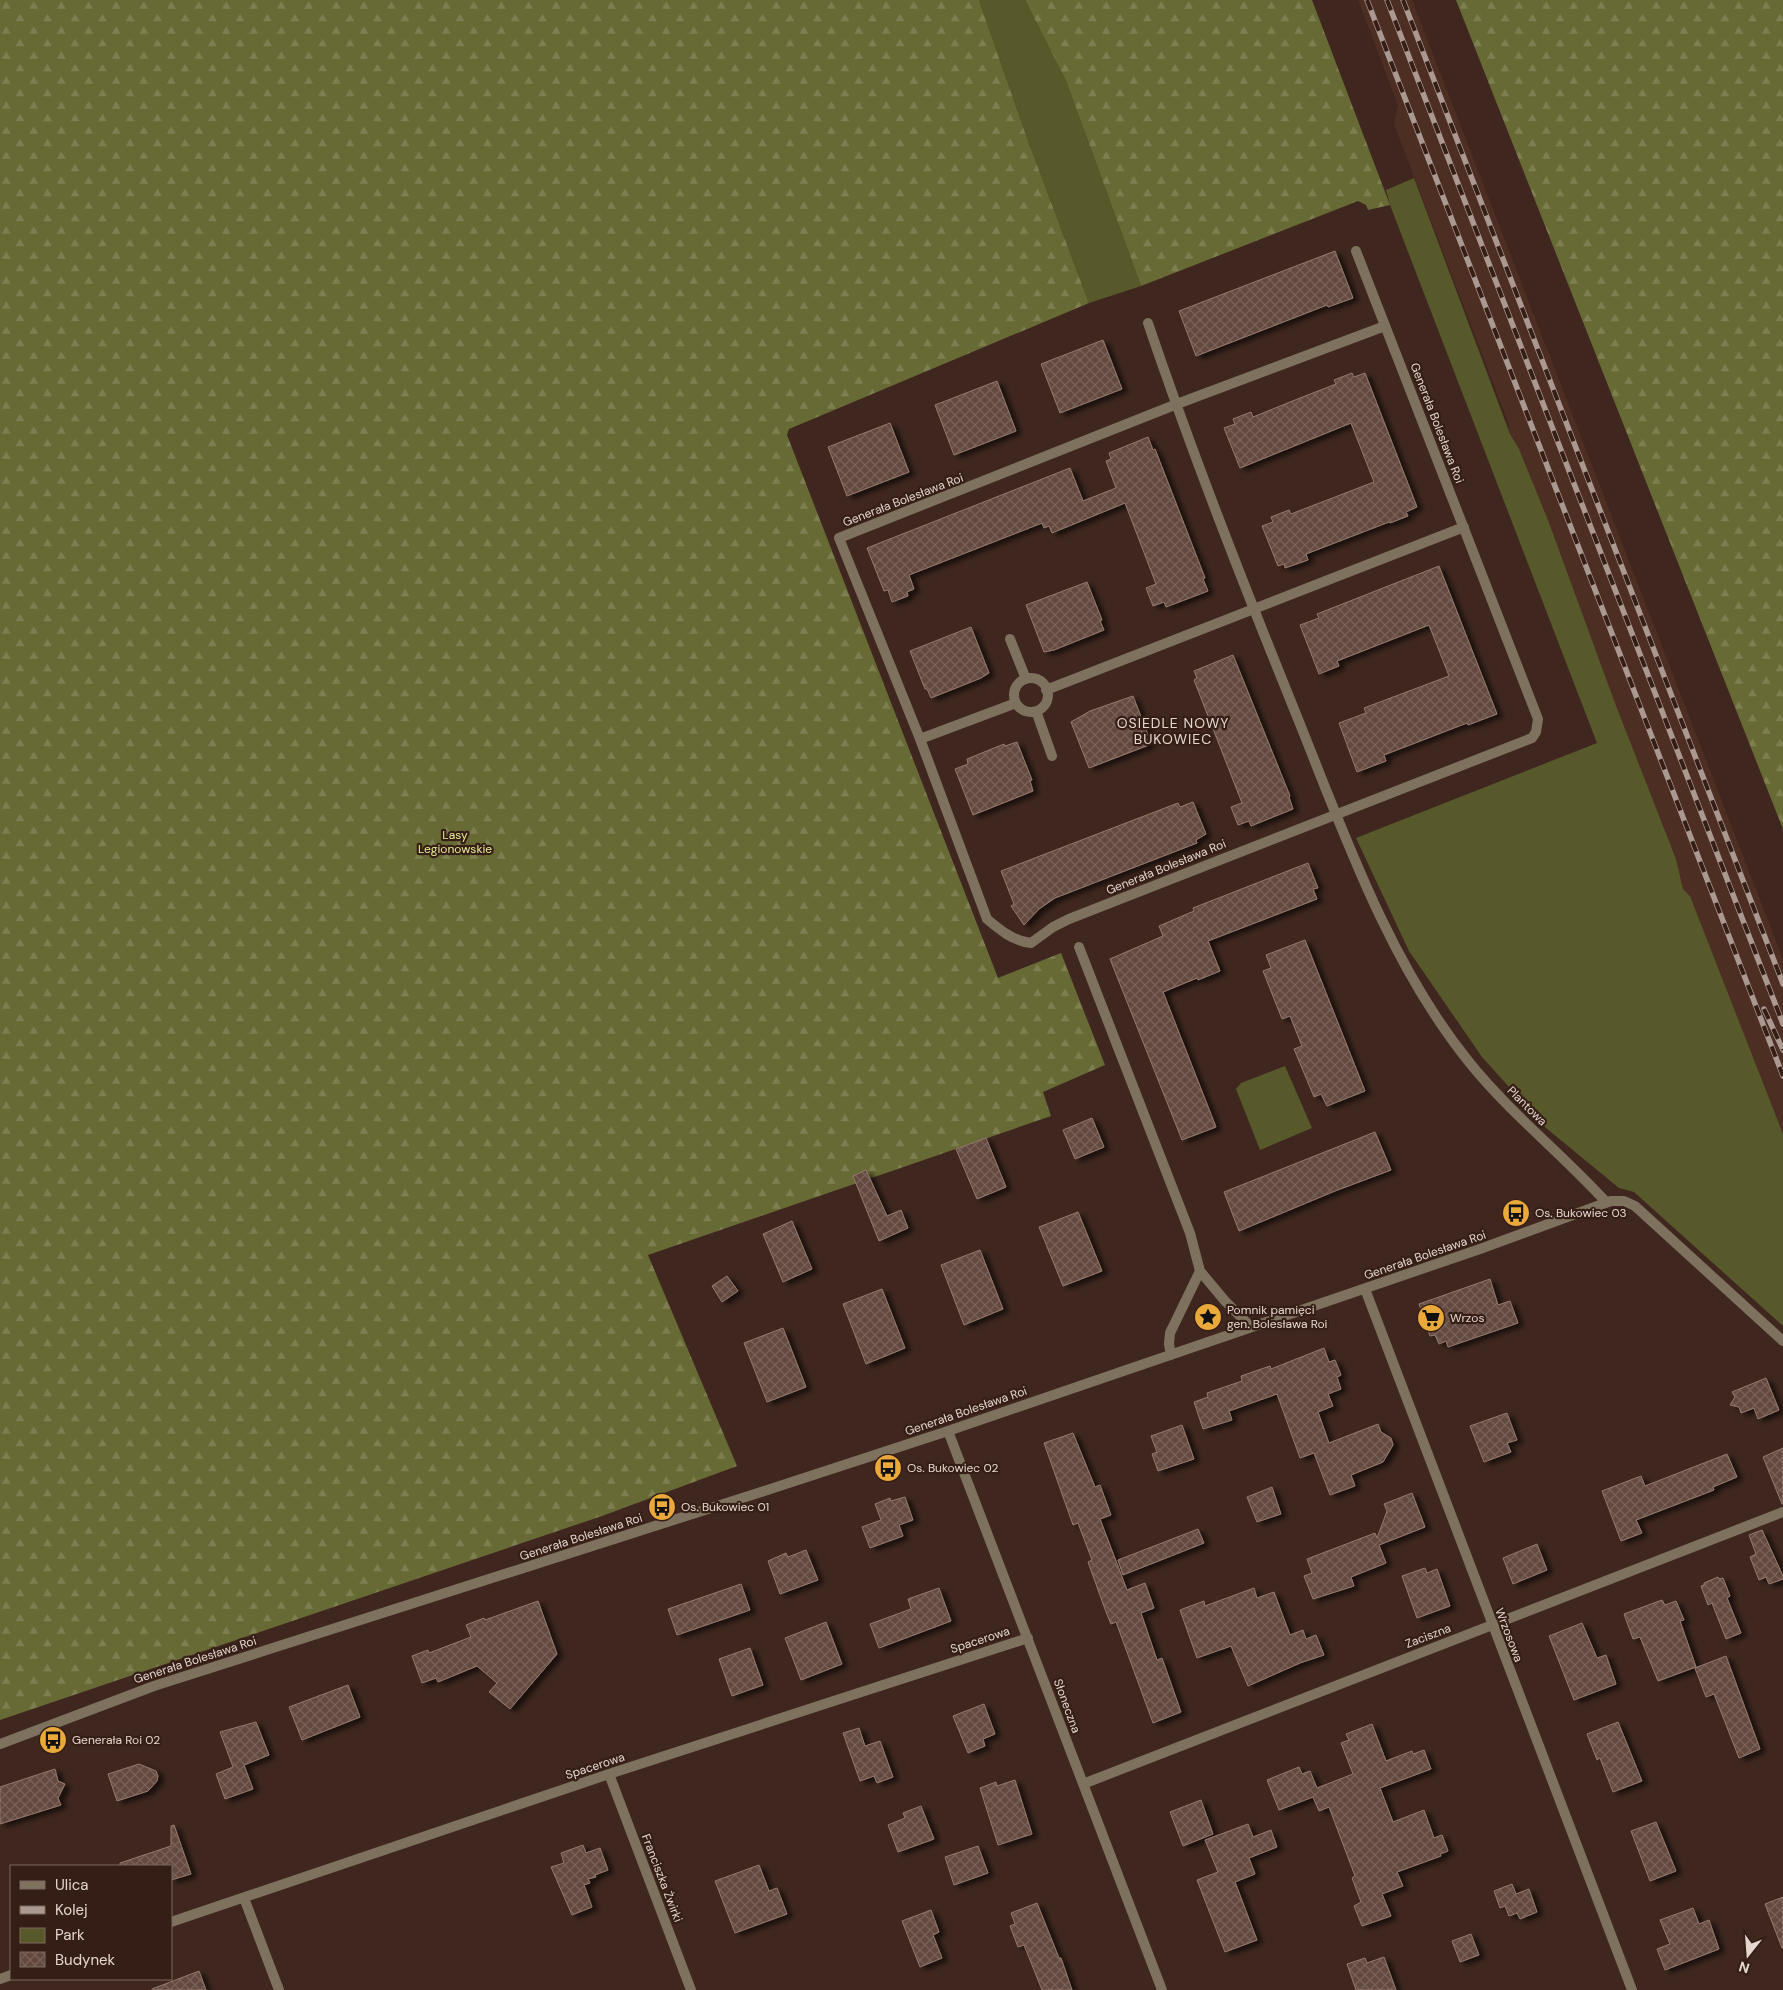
<svg xmlns="http://www.w3.org/2000/svg" width="1783" height="1990" font-family="'DM Sans',sans-serif">
<style>
.built{fill:#4d2e23}
.green{fill:#57592b}
.forest{fill:url(#forest-firs)}
.building{fill:url(#building-cross-hatch);stroke:#96796e;filter:url(#shadow)}
.lines{fill:none;stroke-linecap:round;stroke-linejoin:round}
.minor{stroke:#7e715d;stroke-width:10}
.rail-casing{stroke:#aa9891;stroke-width:5.5}
.rail{stroke:#351e15;stroke-width:4;stroke-dasharray:11;stroke-linecap:butt}
.labels{text-anchor:middle;stroke-width:4.5;stroke-linejoin:round;paint-order:stroke}
.street-label{font-size:12px;fill:#e6d6d0;stroke:#351e15}
.park-label{font-size:12px;fill:#e7eb98;stroke:#351e15}
.poi-label{font-size:12px;fill:#e6d6d0;stroke:#351e15;text-anchor:start}
.neighbourhood-label{font-size:14px;letter-spacing:1px;fill:#e6d6d0;stroke:#351e15}
</style>
<defs>
<pattern id="forest-firs" width="22" height="20" patternUnits="userSpaceOnUse" patternTransform="scale(1.25)"><rect width="22" height="20" fill="#686a35"/><path d="M5 1l3.5 6h-7zM16 11l3.5 6h-7z" fill="#7e7f51"/></pattern>
<pattern id="building-cross-hatch" width="8" height="8" patternUnits="userSpaceOnUse" patternTransform="scale(1.25)"><rect width="8" height="8" fill="#63483f"/><path d="M0 0l8 8M0 8l8-8" fill="none" stroke="#79625a"/></pattern>
<filter id="shadow"><feDropShadow dx="5.5" dy="3" stdDeviation="2.5" flood-color="#0009"/></filter>
</defs>
<rect width="100%" height="100%" fill="#3f271f"/>
<!-- built -->
<path class="built" d="M1358,0H1412L1783,959V1134L1690,896L1683,889L1676,859L1615,703L1548,520L1519,449L1510,434L1507,419L1394,124L1398,105Z"/>
<!-- green -->
<path class="green" d="M979,0H1025L1066,81L1141,286L1089,303L1027,138Z
M1414,178L1510,434L1519,449L1548,520L1615,703L1676,859L1683,889L1690,896L1783,1134V1326L1634,1192L1619,1188L1546,1128L1482,1057L1409,951L1356,838L1597,743L1390,205L1386,190Z
M1285,1066L1312,1128L1260,1150L1236,1089L1241,1083Z"/>
<!-- forest -->
<path class="forest" d="M0,0H979L1027,138L1089,303L789,429L787,435L998,978L1061,953L1105,1065L1043,1092L1051,1116L648,1255L737,1466L602,1516L0,1720Z
M1025,0H1312L1390,205L1368,210L1366,205L1358,201L1141,286L1066,81Z
M1456,0H1783V829Z"/>
<!-- building -->
<path class="building" d="M1335,251L1353,298L1328,307L1327,305L1196,356L1179,311Z
M1103,340L1122,389L1060,413L1041,364Z
M1352,373L1354,377L1365,373L1417,507L1406,512L1408,516L1390,523L1389,522L1306,554L1308,560L1285,568L1284,564L1278,566L1262,526L1273,522L1271,517L1289,510L1291,514L1374,482L1351,423L1240,468L1224,428L1235,424L1233,419L1251,412L1253,417L1300,398L1336,384L1334,380Z
M997,381L1016,431L954,455L935,405Z
M890,423L909,472L847,496L828,447Z
M1148,437L1153,450L1155,449L1205,578L1203,579L1208,591L1166,607L1164,602L1153,606L1146,588L1156,584L1125,503L1052,533L1049,526L1044,528L1042,523L909,575L914,589L907,592L908,596L892,602L888,590L884,591L867,548L1070,468L1083,501L1116,488L1106,461L1111,459L1109,453Z
M1439,566L1497,714L1468,725L1467,723L1384,755L1386,761L1357,772L1339,723L1366,713L1364,708L1449,676L1429,625L1337,661L1339,666L1319,674L1300,625L1319,618L1317,614Z
M1087,582L1102,620L1100,621L1104,630L1054,650L1044,652L1026,605Z
M971,627L989,673L981,678L931,698L927,689H925L910,651Z
M1233,655L1290,796L1289,797L1293,809L1251,826L1249,821L1238,825L1231,807L1242,803L1194,680L1197,678L1194,671Z
M1133,696L1148,735L1146,736L1149,745L1089,768L1071,722L1090,711Z
M1017,742L1032,780L1030,781L1033,791L973,815L955,769L968,764L967,759L1004,744L1005,746Z
M1193,802L1206,834L1196,840L1197,843L1055,898L1039,909L1024,925L1011,906L1014,904L1001,871L1178,803L1180,807Z
M1308,863L1318,888L1313,889L1317,899L1208,941L1220,971L1198,980L1197,978L1163,992L1216,1127L1182,1140L1110,959L1163,936L1159,926L1194,911L1193,908Z
M1305,940L1365,1091L1327,1106L1321,1094L1314,1097L1294,1049L1302,1046L1290,1016L1282,1019L1263,971L1271,968L1266,955Z
M1092,1118L1104,1147L1075,1159L1063,1130Z
M1375,1132L1391,1170L1335,1191L1239,1231L1224,1192Z
M986,1138L1006,1187L977,1199L956,1149Z
M866,1170L887,1216L901,1210L908,1228L879,1241L853,1176Z
M1078,1212L1102,1271L1063,1286L1039,1227Z
M792,1221L812,1269L783,1282L763,1234Z
M980,1250L1003,1309L964,1325L941,1265Z
M727,1276L738,1291L722,1302L712,1286Z
M1490,1279L1498,1305L1510,1301L1518,1323L1448,1347L1446,1341L1439,1344L1435,1335L1430,1336L1428,1330H1425L1419,1312L1421,1310L1419,1304Z
M882,1289L905,1348L866,1364L843,1304Z
M783,1328L806,1387L767,1402L744,1343Z
M1324,1348L1329,1362L1335,1360L1341,1375L1337,1377L1341,1389L1328,1394L1333,1406L1318,1412L1329,1443L1378,1424L1381,1432L1391,1438L1393,1445L1383,1462L1351,1475L1355,1486L1330,1495L1314,1453L1300,1458L1277,1394L1229,1411L1232,1420L1203,1429L1194,1402L1208,1397L1207,1393L1242,1381L1241,1376L1270,1366L1271,1369Z
M1766,1378L1779,1410L1758,1419L1754,1408L1741,1413L1739,1407L1730,1405L1735,1397L1732,1392Z
M1507,1413L1517,1440L1507,1443L1511,1452L1484,1462L1470,1426Z
M1182,1425L1194,1459L1158,1471L1152,1454L1157,1452L1151,1436Z
M1073,1433L1095,1487L1100,1485L1111,1515L1100,1519L1127,1590L1145,1583L1154,1608L1141,1613L1157,1660L1162,1658L1181,1712L1153,1723L1116,1622L1111,1624L1106,1612L1088,1562L1092,1560L1078,1523L1073,1525L1044,1443Z
M1783,1448V1504H1782L1763,1457Z
M1727,1454L1737,1477L1713,1487L1714,1490L1636,1520L1642,1533L1621,1541L1602,1491L1641,1476L1645,1486Z
M1272,1487L1281,1514L1257,1522L1247,1497Z
M1412,1493L1425,1527L1379,1545L1386,1563L1351,1577L1354,1586L1313,1599L1304,1576L1312,1573L1307,1559L1375,1533L1377,1538L1387,1511L1384,1504Z
M905,1497L913,1520L899,1525L903,1536L870,1548L862,1527L881,1520L875,1504L890,1498L891,1501Z
M1198,1529L1204,1543L1123,1575L1118,1560Z
M1762,1530L1783,1576V1579L1769,1584L1766,1577L1759,1580L1750,1557L1756,1554L1749,1535Z
M1537,1544L1547,1570L1513,1584L1503,1558Z
M806,1550L818,1580L780,1594L768,1561L786,1553L788,1557Z
M1425,1568L1427,1573L1437,1569L1450,1606L1417,1618L1402,1576Z
M1718,1577L1719,1579L1723,1578L1730,1596L1727,1598L1741,1633L1726,1639L1712,1603L1708,1605L1701,1586L1704,1585V1583Z
M741,1584L750,1610L677,1635L668,1609Z
M939,1588L951,1621L879,1648L870,1624L911,1609L908,1599Z
M1254,1588L1257,1598L1274,1592L1290,1635L1303,1630L1306,1639L1316,1635L1324,1655L1300,1663L1248,1686L1231,1646L1197,1658L1180,1610L1204,1601L1205,1606Z
M1662,1600L1665,1605L1676,1601L1684,1620L1680,1621L1696,1667L1658,1681L1640,1637L1633,1639L1624,1614Z
M538,1601L557,1654L510,1709L489,1692L497,1683L477,1666L438,1682L436,1678L422,1683L412,1656L428,1650L429,1653L471,1637L466,1625L484,1618L485,1620Z
M826,1622L842,1664L801,1680L785,1638Z
M1582,1623L1597,1658L1606,1655L1616,1684L1574,1700L1549,1636Z
M750,1648L763,1685L732,1696L719,1659Z
M1726,1656L1760,1749L1739,1758L1714,1694L1706,1697L1695,1668Z
M348,1685L360,1717L302,1740L289,1707Z
M984,1704L995,1734L983,1739L985,1746L968,1753L953,1716Z
M256,1722L269,1755L244,1765L253,1789L225,1799L216,1774L233,1767L220,1732Z
M1618,1722L1642,1781L1613,1792L1600,1758L1597,1760L1587,1734Z
M1372,1724L1386,1761L1412,1751L1413,1754L1424,1750L1431,1769L1380,1788L1393,1822L1424,1810L1434,1838L1442,1835L1448,1851L1440,1854L1441,1856L1397,1872L1403,1886L1382,1894L1391,1916L1362,1926L1354,1906L1361,1902L1352,1878L1355,1876L1329,1807L1319,1811L1313,1797L1279,1810L1267,1780L1299,1767L1302,1774L1310,1771L1317,1788L1353,1774L1341,1743L1349,1740L1346,1734Z
M859,1728L865,1746L880,1741L893,1777L877,1783L874,1776L860,1781L843,1733Z
M139,1764L156,1771L158,1776L157,1781L148,1791L117,1801L108,1774Z
M55,1769L58,1781L65,1784L58,1798L61,1805L0,1824V1787Z
M1015,1780L1032,1834L998,1845L980,1788L996,1782L997,1786Z
M1201,1800L1213,1834L1183,1846L1170,1812Z
M921,1806L934,1839L898,1852L888,1825L905,1818L903,1813Z
M1656,1822L1676,1871L1650,1881L1631,1831Z
M1248,1824L1253,1837L1271,1830L1277,1847L1249,1858L1255,1874L1235,1882L1257,1940L1225,1952L1197,1880L1218,1872L1205,1840Z
M174,1825L191,1874L171,1880V1866H120V1863L171,1846V1826Z
M583,1845L586,1853L600,1848L608,1870L595,1875L596,1877L588,1879L590,1883L584,1885L592,1907L572,1915L551,1867L564,1863L561,1853Z
M978,1846L988,1873L954,1885L945,1857Z
M759,1865L769,1891L777,1888L787,1914L735,1933L715,1881Z
M1512,1884L1516,1894L1529,1889L1537,1912L1520,1919L1517,1913L1509,1916L1505,1906L1500,1908L1494,1891Z
M1783,1897V1948H1782L1765,1904Z
M1037,1903L1059,1958H1061L1072,1990H1042L1024,1945L1018,1947L1010,1926L1015,1924L1011,1913Z
M1693,1908L1699,1924L1709,1920L1719,1949L1665,1970L1657,1949L1670,1944L1660,1920Z
M931,1910L939,1932L933,1935L942,1958L920,1967L902,1921Z
M1471,1934L1479,1955L1460,1962L1452,1941Z
M1384,1957L1396,1990H1356L1347,1964L1365,1958L1367,1963Z
M199,1971L206,1990H152V1989Z"/>
<g class="lines">
<!-- minor -->
<path class="minor" d="M1356,251C1417,407 1478,563 1538,719L1536,732L1532,738L1069,919L1053,927L1031,943C1013,941 1000,930 987,919L920,739L839,538L1177,404L1385,326
M1148,323C1195,462 1249,598 1304,734C1348,845 1393,968 1469,1062C1510,1113 1562,1154 1606,1202
M1010,639L1026,679
M1014 695a17 17 0 1 1 34 0a17 17 0 1 1-34 0Z
M1046,690L1464,527
M1036,711L1052,756
M920,739L1016,703
M1079,947L1190,1233L1200,1271L1225,1301L1251,1327
M1365,1289L1632,1990
M1171,1355L1169,1344L1170,1333L1200,1271
M948,1431L1162,1990
M0,1744L154,1686L758,1493L948,1431L1480,1249L1611,1201H1624L1635,1206L1783,1341
M609,1774L691,1990
M1083,1784L1783,1512
M244,1898L279,1990
M171,1922L609,1774L1028,1638
M0,1979L11,1975"/>
<!-- rail casing -->
<g class="rail-casing">
<path id="rail" d="M1367,0L1783,1076
M1387,0L1783,1024
M1403,0L1783,984
M1764,1009L1783,1050"/>
</g>
<!-- rail -->
<use href="#rail" class="rail"/>
</g>
<!-- icons -->
<defs>
<g id="bus-disc" transform="scale(1.4375)"><circle r="9.5" fill="#eba93a" stroke="#351e15"/><path d="M-5-6H5V4H4V6H2V4H-2V6H-4V4H-5ZM-3.5-4V0h7V-4ZM-3.5 1.2v1.5H-2V1.2ZM2 1.2v1.5H3.5V1.2Z" fill="#111"/></g>
<g id="sight-disc" transform="scale(1.4375)"><circle r="9.5" fill="#eba93a" stroke="#351e15"/><path d="M0-6L1.8-2.2L6-1.7L2.9 1.2L3.7 5.4L0 3.3L-3.7 5.4L-2.9 1.2L-6-1.7L-1.8-2.2Z" fill="#111"/></g>
<g id="supermarket-disc" transform="scale(1.4375)"><circle r="9.5" fill="#eba93a" stroke="#351e15"/><path d="M-6-5.5h2.5l.6 2H6L4.5 2H-2.5L-4.4-4H-6ZM-1.5 3.2a1.3 1.3 0 1 0 .1 0ZM3 3.2a1.3 1.3 0 1 0 .1 0Z" fill="#111"/></g>
</defs>
<g fill-rule="evenodd">
<use href="#bus-disc" x="1516" y="1213"/>
<use href="#sight-disc" x="1208" y="1317"/>
<use href="#supermarket-disc" x="1431" y="1318"/>
<use href="#bus-disc" x="888" y="1468"/>
<use href="#bus-disc" x="662" y="1507"/>
<use href="#bus-disc" x="53" y="1740"/>
</g>
<g class="labels">
<!-- street labels -->
<g class="street-label">
<text transform="translate(1437 423) rotate(69)" y="4">Generała Bolesława Roi</text>
<text transform="translate(903 500) rotate(-21)" y="4">Generała Bolesława Roi</text>
<text transform="translate(1166 867) rotate(-22)" y="4">Generała Bolesława Roi</text>
<text transform="translate(1527 1106) rotate(45)" y="4">Plantowa</text>
<text transform="translate(1425 1255) rotate(-19)" y="4">Generała Bolesława Roi</text>
<text transform="translate(966 1411) rotate(-19)" y="4">Generała Bolesława Roi</text>
<text transform="translate(581 1537) rotate(-18)" y="4">Generała Bolesława Roi</text>
<text transform="translate(1509 1635) rotate(69)" y="4">Wrzosowa</text>
<text transform="translate(1428 1636) rotate(-21)" y="4">Zaciszna</text>
<text transform="translate(980 1640) rotate(-18)" y="4">Spacerowa</text>
<text transform="translate(195 1660) rotate(-18)" y="4">Generała Bolesława Roi</text>
<text transform="translate(1067 1706) rotate(70)" y="4">Słoneczna</text>
<text transform="translate(595 1766) rotate(-18)" y="4">Spacerowa</text>
<text transform="translate(662 1878) rotate(69)" y="4">Franciszka Żwirki</text>
</g>
<!-- park labels -->
<g class="park-label">
<text x="455" y="839">Lasy<tspan x="455" dy="14">Legionowskie</tspan></text>
</g>
<!-- poi labels -->
<g class="poi-label">
<text x="1535" y="1217">Os. Bukowiec 03</text>
<text x="1227" y="1314">Pomnik pamięci<tspan x="1227" dy="14">gen. Bolesława Roi</tspan></text>
<text x="1450" y="1322">Wrzos</text>
<text x="907" y="1472">Os. Bukowiec 02</text>
<text x="681" y="1511">Os. Bukowiec 01</text>
<text x="72" y="1744">Generała Roi 02</text>
</g>
<!-- neighbourhood labels -->
<g class="neighbourhood-label">
<text x="1173" y="728">OSIEDLE NOWY<tspan x="1173" dy="16">BUKOWIEC</tspan></text>
</g>
</g>
<!-- legend -->
<rect x="10" y="1865" width="162" height="115" fill="#351e15" stroke="#7c6860"/>
<rect x="20" y="1881" width="25" height="8" fill="#7e715d" stroke="#7c6860"/>
<text x="55" y="1890" font-size="15" fill="#e6d6d0">Ulica</text>
<rect x="20" y="1906" width="25" height="8" fill="#aa9891" stroke="#7c6860"/>
<text x="55" y="1915" font-size="15" fill="#e6d6d0">Kolej</text>
<rect x="20" y="1928" width="25" height="15" fill="#57592b" stroke="#7c6860"/>
<text x="55" y="1940" font-size="15" fill="#e6d6d0">Park</text>
<rect x="20" y="1952" width="25" height="15" fill="url(#building-cross-hatch)" stroke="#7c6860"/>
<text x="55" y="1965" font-size="15" fill="#e6d6d0">Budynek</text>
<!-- north arrow -->
<g transform="translate(1748 1955) rotate(197)" stroke="#351e15" stroke-width="4" paint-order="stroke">
<path d="M0-4L9 19L0 12L-9 19Z" fill="#e6d6d0"/>
<text y="-8" font-size="14" font-weight="bold" text-anchor="middle" fill="#e6d6d0">N</text>
</g>
</svg>
